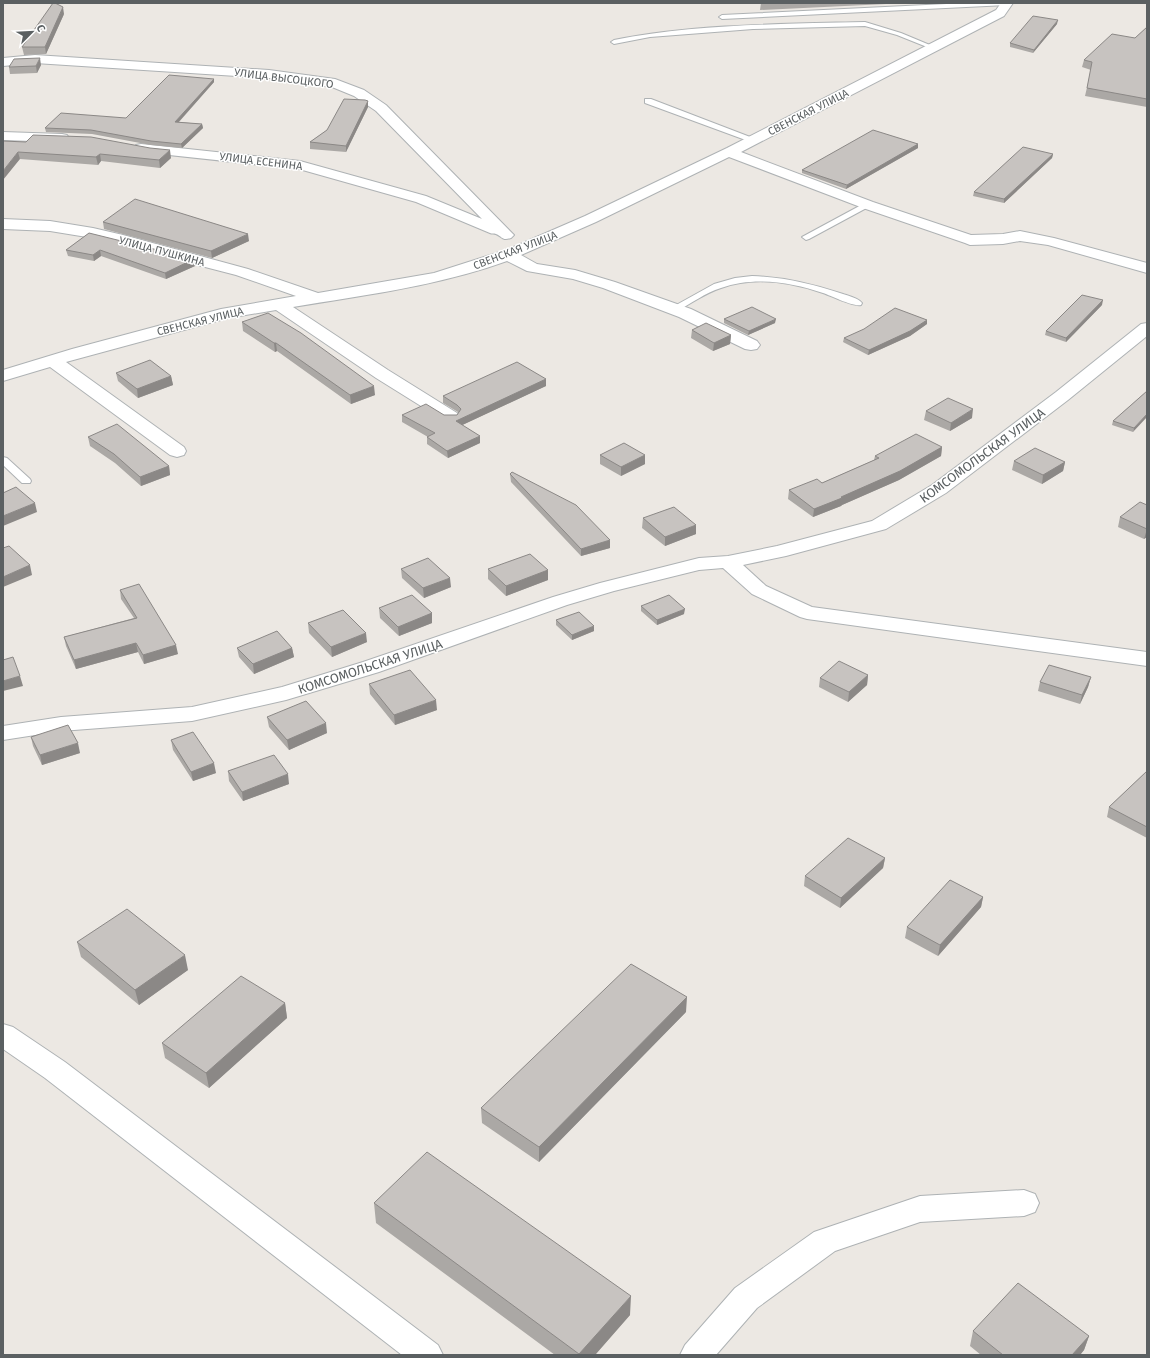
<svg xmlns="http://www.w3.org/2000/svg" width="1150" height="1358" font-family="'Fira Sans',sans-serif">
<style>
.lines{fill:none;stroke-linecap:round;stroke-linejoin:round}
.service-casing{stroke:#aeb2b4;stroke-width:2}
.minor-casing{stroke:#aeb2b4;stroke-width:2}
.service{fill:#fff;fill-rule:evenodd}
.minor{fill:#fff;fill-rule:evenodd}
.wall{fill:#aba8a5}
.shaded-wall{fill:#8b8886}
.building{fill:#c7c3c0;stroke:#8b8886}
.labels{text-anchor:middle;stroke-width:3;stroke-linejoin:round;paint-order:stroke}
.far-street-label{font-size:11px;fill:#5b6062;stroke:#fff}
.street-label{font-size:13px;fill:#5b6062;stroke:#fff}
</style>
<rect width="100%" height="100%" fill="#ece8e3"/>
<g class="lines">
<!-- service casing -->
<g class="service-casing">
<path id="service" d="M967,3H1010L1007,5L722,19L719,17L722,15Z
M865,22L901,33L937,48L932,49L897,35L865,26L753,29L650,37L614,44L611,42L614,40C696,24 781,24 865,22Z
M645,99H651L758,140L757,142H751L645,103Z
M865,203H871L872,205L809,239L806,240L802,237Z
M752,276C784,277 813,284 843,294C849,296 858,298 862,303L861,305C853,307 832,296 823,293C791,282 754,276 721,288C705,293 692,303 677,311L674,312L669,309L714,284L735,278Z
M3,457L7,458L30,479L31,481L30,483H22L3,465Z"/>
</g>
<!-- minor casing -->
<g class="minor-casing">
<path id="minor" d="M1001,3H1013L1004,16L741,152L873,202L971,235L1003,234L1020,231L1054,238L1147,263V273L1048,245L1020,241L1003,244L970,245L965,243L863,208L729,157L596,222L521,255L537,264L575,270L615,282L691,309L757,341L760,345L757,349L751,350L745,349L679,317L603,288L573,279L527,271L507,261C438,286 365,295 293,307L388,370L457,413L460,417L457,421L451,422L445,421L376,378L276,310L228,318L66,362L184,447L186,451L184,455L177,457L170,455L50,367L3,381V370L72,349L221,309L296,296L236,275L93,238L50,231L3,229V219L50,221L93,228L123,235L248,269L318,293L434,273L509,249L585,216L727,148L996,10Z
M35,55L269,70L335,79L364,90L386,105L514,235L511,238C502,241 503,237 496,234C494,233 492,234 490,233L416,202L299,169L141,152L136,151L134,148L136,145L141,144L300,161L426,196L482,219L376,111L354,96L332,87L269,78L35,63L3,66V58Z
M3,132L62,134L67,135L69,138L67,141L62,142L3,140Z
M1147,323V336L1068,400L946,493L886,529L786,556L743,565L766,586L812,607L1147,652V666L807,619L800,617L752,594L723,568L699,570L614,591L567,605L379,672L286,700L192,721L61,731L3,740V726L61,717L192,707L282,687L363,662L553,597L600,583L699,558L728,556L777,546L872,521L932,485L1056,392L1141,324Z
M3,1024L13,1027L65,1062L438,1345L443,1355H402L45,1078L3,1049Z
M1024,1190L1035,1194L1039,1203L1035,1212L1024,1216L920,1222L835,1251L757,1308L716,1355H680L685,1345L735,1288L814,1232L920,1196Z"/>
</g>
<!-- service -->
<use href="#service" class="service"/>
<!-- minor -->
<use href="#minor" class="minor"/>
</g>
<!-- wall -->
<path class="wall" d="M761,3H907L760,10Z
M64,14L46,54L24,55L22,47Z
M1057,24L1033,53L1010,47V43Z
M1147,27V107L1085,96L1091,70L1082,67L1084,60L1135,38Z
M41,65L37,73L10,74L9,67Z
M214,79V82L179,122L202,124L203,128L182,148L151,145L92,134L46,132L45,128L126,118Z
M368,101V107L346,152L310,149V142Z
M3,141L171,158L160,168L101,161L98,165L20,159Z
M918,144V148L846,189L802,173V170Z
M1053,154L1052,158L1004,203L973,196L974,192Z
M103,222L249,241L212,258L104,229Z
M89,233L195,266L166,279L101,256L94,261L68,256L66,250Z
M1102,305L1066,342L1045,335L1046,331Z
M724,319L775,323L748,335L724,323Z
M242,322L375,395L351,404L277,351L275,352L243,331Z
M927,324L910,336L868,355L843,342L844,338Z
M692,330L731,335L730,344L713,351L691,338Z
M116,373L171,376L173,385L138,398L118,381Z
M546,379V386L462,425L480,443L448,458L427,444V437H428L402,422V415H457L459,413L458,412L443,403V396Z
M1147,391L1133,432L1112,425L1113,421Z
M926,411L972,418L950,431L924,420Z
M88,437L169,466L170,475L141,486L115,463L90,446Z
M942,447L941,456L899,480L842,505L841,506L813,517L788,499L789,490L822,483L874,460L875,456Z
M600,455H645V464L621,476L600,464Z
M1014,461L1065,462L1063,471L1042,484L1012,470Z
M510,474L610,548L581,556L511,482Z
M1147,505V537L1144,539L1118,527L1120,517Z
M643,518L696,534L665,546L642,528Z
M401,569L451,587L424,598L402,578Z
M488,569L548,570V580L506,596L488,579Z
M120,590L178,654L144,664L138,652L76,669L66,646L64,637L134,618L121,599Z
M641,606L684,614L657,625L641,611Z
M379,608L432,613V623L399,636L380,618Z
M556,620L594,631L572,640L556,625Z
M308,623L367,642L332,657L309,633Z
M237,648H292L294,657L254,674L239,657Z
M868,675L867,685L848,702L819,687L820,678Z
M1091,677L1088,687L1080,704L1038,691L1040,682Z
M369,684L437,710L395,725L370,694Z
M267,717L327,733L289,750L269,727Z
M31,737L80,753L42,765L33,746Z
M171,740L216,773L193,781L173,750Z
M228,771L289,784L243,801L229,781Z
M1147,771V838L1107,817L1109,807Z
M885,858L883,868L840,908L804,886L805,876Z
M983,897L981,907L938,956L905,938L907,927Z
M77,942L188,970L139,1005L81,957Z
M285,1003L287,1018L209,1088L165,1058L162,1043Z
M686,1012L539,1162L482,1123L481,1108Z
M374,1203L630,1315L595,1355H555L376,1223Z
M973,1331L1089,1336L1084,1350L1080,1355H981L970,1346Z"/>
<!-- shaded-wall -->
<path class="shaded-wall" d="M63,7L64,14L46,54L45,47Z
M1058,20L1057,24L1033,53L1034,50Z
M40,58L41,65L37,73L36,66Z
M214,79V82L175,126V122Z
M368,101V107L346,152V146Z
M202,124L203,128L182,148L181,144Z
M918,144V148L846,189L847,185Z
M170,150L171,158L160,168L159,160Z
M18,152L20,159L3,180V171Z
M100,154L101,161L98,165L96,157Z
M1053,154L1052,158L1004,203V199Z
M248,234L249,241L212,258L211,251Z
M100,250L101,256L94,261L93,255Z
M194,259L195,266L166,279L165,273Z
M1103,300L1102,305L1066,342V338Z
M776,319L775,323L748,335L749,331Z
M927,320V324L910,336L868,355L869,350Z
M731,335L730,344L713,351L714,343Z
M274,343H276L277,351L275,352Z
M171,376L173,385L138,398L137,389Z
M546,379V386L456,428V421Z
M374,386L375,395L351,404L350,395Z
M973,409L972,418L950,431L951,423Z
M1147,414V417L1133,432L1134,428Z
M480,436V443L448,458L447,451Z
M942,447L941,456L899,480L842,505L841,506L813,517L814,509L841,497Z
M645,455V464L621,476V467Z
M1065,462L1063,471L1042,484L1043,475Z
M169,466L170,475L141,486L140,477Z
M35,503L37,512L3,526V516Z
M696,525V534L665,546V537Z
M1147,529V537L1144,539Z
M610,540V548L581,556V549Z
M30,565L32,575L3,587V577Z
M548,570V580L506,596V586Z
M450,578L451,587L424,598L423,588Z
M685,609L684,614L657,625V620Z
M432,613V623L399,636L398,627Z
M594,626V631L572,640V635Z
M366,633L367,642L332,657L331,647Z
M136,643L138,652L76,669L74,660Z
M176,645L178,654L144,664L143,655Z
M292,648L294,657L254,674L253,664Z
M868,675L867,685L848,702L849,692Z
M20,676L23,686L3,691V681Z
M1091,677L1088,687L1080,704L1082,695Z
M436,700L437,710L395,725L394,715Z
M326,723L327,733L289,750L287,740Z
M78,743L80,753L42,765L40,755Z
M214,763L216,773L193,781L191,772Z
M288,774L289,784L243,801L242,792Z
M885,858L883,868L840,908L841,898Z
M983,897L981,907L938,956L940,945Z
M185,955L188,970L139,1005L135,990Z
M687,997L686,1012L539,1162V1147Z
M285,1003L287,1018L209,1088L206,1073Z
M631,1296L630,1315L595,1355H579V1354Z
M1089,1336L1084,1350L1080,1355H1072Z"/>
<!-- building -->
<path class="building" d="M53,3H55L63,7L45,47H22Z
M1033,16L1058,20L1034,50L1010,43Z
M1147,27V99L1087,88L1092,62L1084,60L1112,34L1135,38Z
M40,58L36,66L9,67L14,59Z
M169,75L214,79L175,122L202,124L181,144L151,141L91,130L45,128L61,113L126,118Z
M344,99L365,100L368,101L346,146L310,142L327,130Z
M873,130L918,144L847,185L802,170Z
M33,135L91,137L150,148L170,150L159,160L100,154L96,157L18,152L3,171V141L26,142Z
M1023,147L1053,154L1004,199L974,192Z
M135,199L248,234L211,251L103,222Z
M89,233L194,259L165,273L100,250L93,255L66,250Z
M1082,295L1103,300L1066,338L1046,331Z
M752,307L776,319L749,331L724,319Z
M895,308L927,320L910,331L869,350L844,338L864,329Z
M268,313L301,333L374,386L350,395L276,343H274L242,322Z
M706,323L731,335L714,343L692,330Z
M150,360L171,376L137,389L116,373Z
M517,362L546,379L456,421L480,436L447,451L427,437L435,433L402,415L426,404L444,415H457L461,409L457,405L443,396Z
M1147,391V414L1134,428L1113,421Z
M948,398L973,409L951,423L926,411Z
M117,424L169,466L140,477L114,454L88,437Z
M916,434L942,447L900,471L841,497L842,498L814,509L789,490L817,479L822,483L879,458L875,456Z
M624,443L645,455L621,467L600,455Z
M1035,448L1065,462L1043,475L1014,461Z
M512,472L576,505L610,540L581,549L510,474Z
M16,487L35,503L3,516V493Z
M1140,502L1147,505V529L1120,517Z
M674,507L696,525L665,537L643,518Z
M9,546L30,565L3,577V548Z
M530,554L548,570L506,586L488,569Z
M428,558L450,578L423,588L401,569Z
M139,584L176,645L143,655L136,643L74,660L64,637L137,618L120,590Z
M412,595L432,613L398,627L379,608Z
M669,595L685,609L657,620L641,606Z
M343,610L366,633L331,647L308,623Z
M579,612L594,626L572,635L556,620Z
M277,631L292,648L253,664L237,648Z
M13,657L20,676L3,681V660Z
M839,661L868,675L849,692L820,678Z
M1049,665L1091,677L1082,695L1040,682Z
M410,670L436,700L394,715L369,684Z
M306,701L326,723L287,740L267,717Z
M68,725L78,743L40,755L31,737Z
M193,732L214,763L191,772L171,740Z
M274,755L288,774L242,792L228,771Z
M1147,771V827L1109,807Z
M848,838L885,858L841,898L805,876Z
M950,880L983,897L940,945L907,927Z
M127,909L185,955L135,990L77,942Z
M631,964L687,997L539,1147L481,1108Z
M241,976L285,1003L206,1073L162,1043Z
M427,1152L631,1296L579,1354L374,1203Z
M1018,1283L1089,1336L1072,1355H1003L973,1331Z"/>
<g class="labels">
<!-- far-street labels -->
<g class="far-street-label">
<text transform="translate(284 78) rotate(7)" y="4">УЛИЦА ВЫСОЦКОГО</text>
<text transform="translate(808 112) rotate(-27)" y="4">СВЕНСКАЯ УЛИЦА</text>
<text transform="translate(261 161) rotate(7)" y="4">УЛИЦА ЕСЕНИНА</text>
<text transform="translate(515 250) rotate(-21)" y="4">СВЕНСКАЯ УЛИЦА</text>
<text transform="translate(162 251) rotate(15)" y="4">УЛИЦА ПУШКИНА</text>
<text transform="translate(200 321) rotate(-14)" y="4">СВЕНСКАЯ УЛИЦА</text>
</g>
<!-- street labels -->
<g class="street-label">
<text transform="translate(982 455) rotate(-36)" y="5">КОМСОМОЛЬСКАЯ УЛИЦА</text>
<text transform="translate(370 666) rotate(-18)" y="5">КОМСОМОЛЬСКАЯ УЛИЦА</text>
</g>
</g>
<!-- border -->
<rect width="1150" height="1358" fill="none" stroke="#5b6062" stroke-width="8"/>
<!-- north arrow -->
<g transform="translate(32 32) rotate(66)" stroke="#ffffff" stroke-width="3" paint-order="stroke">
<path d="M0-3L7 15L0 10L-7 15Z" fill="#5b6062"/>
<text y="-6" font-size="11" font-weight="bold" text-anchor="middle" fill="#5b6062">С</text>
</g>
</svg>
